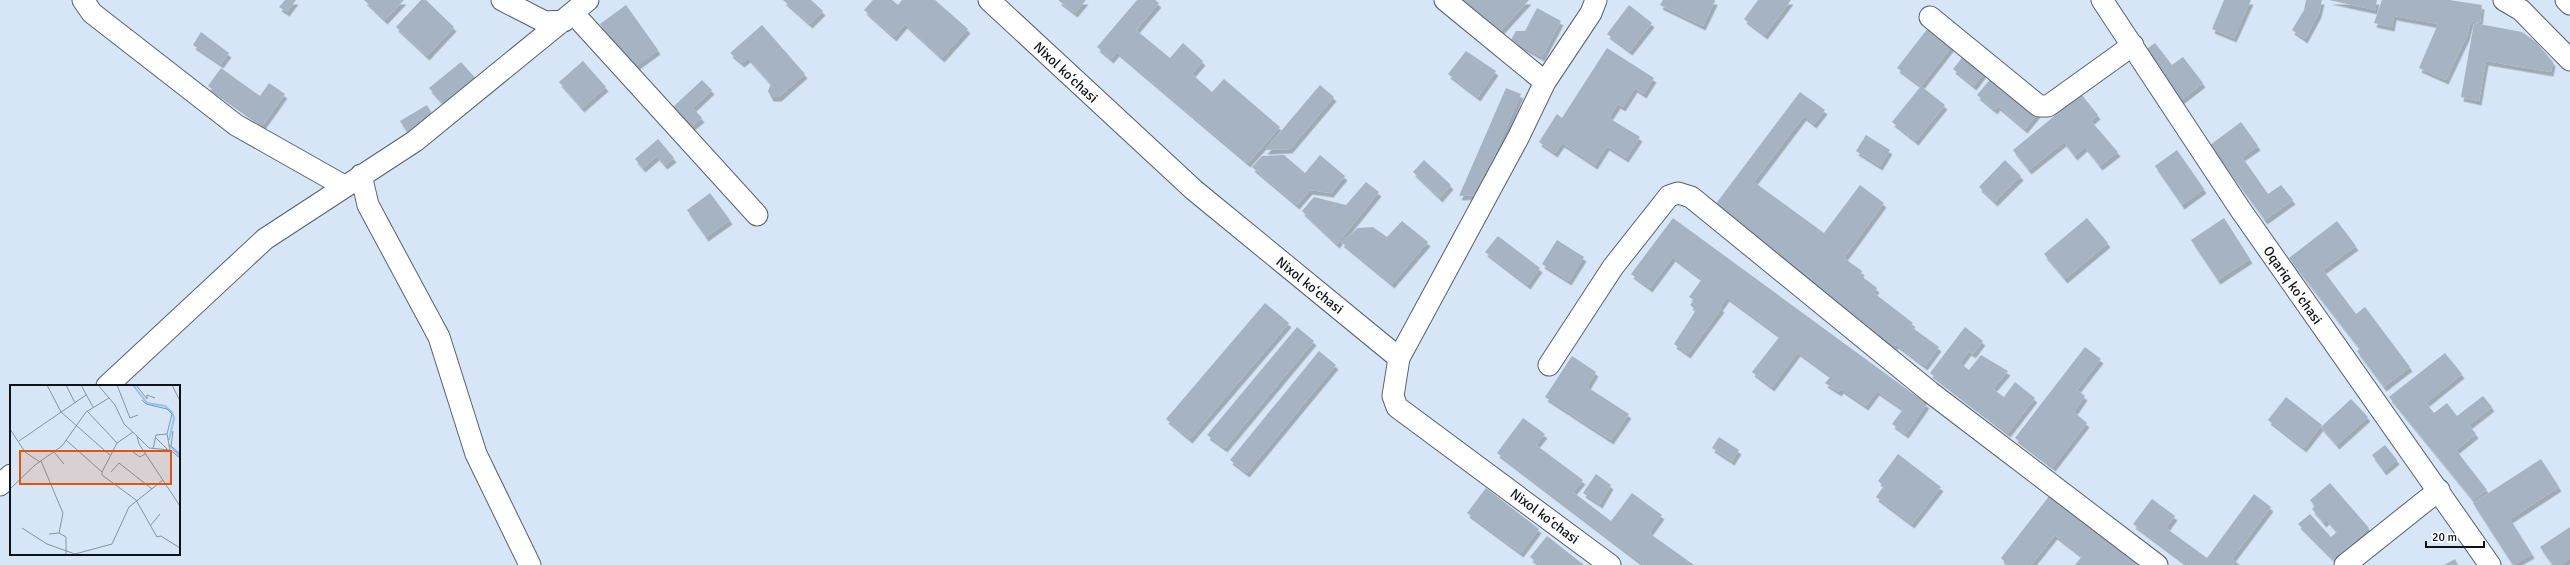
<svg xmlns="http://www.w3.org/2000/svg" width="2570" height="565" font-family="Signika,sans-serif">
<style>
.building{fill:#a5b3c3;filter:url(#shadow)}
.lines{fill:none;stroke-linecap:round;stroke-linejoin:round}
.minor-casing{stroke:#556270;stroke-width:23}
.minor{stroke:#fff;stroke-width:21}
.labels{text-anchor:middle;stroke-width:4;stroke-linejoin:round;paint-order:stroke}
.street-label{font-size:14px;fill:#0e1319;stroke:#fff}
.inset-river{fill:none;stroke:#8fc4fc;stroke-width:2}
.inset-road{fill:none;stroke:#87929e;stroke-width:1}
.view{fill:#dd560d;fill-opacity:0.15;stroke:#dd560d;stroke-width:2}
.inset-edge{fill:none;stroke:#0e1319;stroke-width:2}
</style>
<defs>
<filter id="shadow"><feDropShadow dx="2.5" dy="4.5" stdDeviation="0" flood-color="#0004"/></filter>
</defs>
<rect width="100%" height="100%" fill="#d7e6f6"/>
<!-- building -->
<path class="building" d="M285,0H296L287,12L279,7Z
M364,0H404L385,20Z
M421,0H426L454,27L427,56L396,27Z
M783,0H811L823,11L810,24Z
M873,0H892L898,5L902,0H935L968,29L942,58L905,24L894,37L864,10Z
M1058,0H1086L1075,13Z
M1137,0H1155L1159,3L1136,30L1170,58L1183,43L1203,61L1192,74L1212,92L1224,79L1280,127L1248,163L1117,52L1111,59L1097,47Z
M1456,0H1529L1495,37Z
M1663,0H1714L1715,1L1703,26L1660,5Z
M1758,0H1791L1765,35L1744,19Z
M2224,0H2251L2234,38L2212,29Z
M2306,0H2322L2319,13L2305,39L2292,30L2304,10Z
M2329,0H2377L2375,10Z
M2382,0H2449L2482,5L2480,23L2471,21L2467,36L2446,80L2419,68L2438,24L2394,16L2392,27L2374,23Z
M626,5L658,50L632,69L600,24Z
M1629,5L1652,23L1630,51L1607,34Z
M1537,8L1561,21L1542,57L1511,40L1516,31H1525Z
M2474,23L2522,32L2536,42L2553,62L2551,72L2486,61L2479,101L2461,97Z
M762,25L805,74L779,97H771L768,91L771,84L748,58L742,63L730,53Z
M1928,28L1952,46L1921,86L1897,68Z
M201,32L229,53L221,64L193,45Z
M2155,43L2172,65L2183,57L2203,83L2181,100L2144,51Z
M1607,48L1654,78L1644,94L1635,88L1623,107L1618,104L1609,118L1640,137L1626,158L1607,146L1595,165L1562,143L1555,153L1539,142L1557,114L1562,118Z
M1466,51L1496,71L1478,97L1448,74Z
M1965,54L1986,70L1974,86L1953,69Z
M583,61L606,87L582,108L559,82Z
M461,62L479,82L447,108L429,88Z
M221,68L260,96L269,83L285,94L263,125L208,86Z
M1993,76L2038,113L2025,129L1998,106L1995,110L1977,95Z
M702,80L712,90L693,108L702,118L691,127L673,107Z
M1320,85L1334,97L1290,149L1265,150Z
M1921,86L1945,105L1916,141L1892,122Z
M1506,88L1521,94L1477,195L1459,196Z
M1800,92L1825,110L1814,124L1804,116L1754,182L1824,233L1860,185L1884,203L1844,258L1862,271L1860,275L1877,288L1874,293L1913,323L1910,326L1939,347L1925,366L1896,344L1895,346L1712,209Z
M2081,94L2098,115L2091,121L2118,152L2100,166L2085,147L2075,156L2064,142L2029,170L2013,150Z
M427,105L434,117L408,133L400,121Z
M2241,122L2258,146L2242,157L2268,194L2281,185L2293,200L2265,220L2210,145Z
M1866,135L1890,150L1880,166L1856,151Z
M658,139L674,158L665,165L657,156L643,168L635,159Z
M2177,150L2204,189L2182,205L2155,166Z
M1284,155L1305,173L1320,155L1345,176L1331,193L1310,190L1297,205L1252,167L1262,156Z
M1424,160L1451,185L1440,198L1413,172Z
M2005,160L2021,176L1995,202L1979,187Z
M1366,182L1379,192L1337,244L1302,211L1314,197L1346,205Z
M710,193L730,220L706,237L687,210Z
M1673,218L1927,404L1906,434L1892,424L1903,409L1877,391L1866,406L1841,389L1839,392L1825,383L1831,376L1798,352L1772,387L1752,372L1780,336L1727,297L1720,307L1722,308L1688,354L1674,344L1696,310L1690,305L1694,300L1689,297L1702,279L1673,257L1650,288L1631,274Z
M2087,218L2108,243L2065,279L2044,254Z
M2224,218L2250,259L2218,280L2191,240Z
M1402,221L1428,242L1392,284L1341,242L1358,228L1373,227L1387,237Z
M2337,221L2356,246L2323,270L2356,314L2365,307L2410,367L2384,387L2357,351L2360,349L2289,258Z
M1498,236L1540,268L1528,285L1485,252Z
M1557,240L1584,257L1569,281L1542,264Z
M1265,303L1289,323L1190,439L1166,419Z
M1297,327L1314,341L1225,448L1207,435Z
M1965,327L1983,341L1973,354L1969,351L1960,363L1969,370L1981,355L2008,371L1993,389L2004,397L2015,382L2035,398L2008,433L1930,373Z
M2085,347L2101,359L2077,390L2085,396L2074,412L2087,423L2053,467L2015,438Z
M1319,351L1336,365L1247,473L1230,460Z
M2445,353L2462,374L2426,403L2434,413L2447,403L2457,416L2483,396L2492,407L2469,425L2476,434L2456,450L2487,490L2473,500L2389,397Z
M1572,356L1596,372L1587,387L1629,414L1611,440L1545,397Z
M2286,397L2322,425L2304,448L2268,420Z
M2351,399L2368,417L2337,445L2321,427Z
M1523,418L1545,434L1536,445L1583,480L1573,492L1611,521L1632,493L1662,515L1649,533L1694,565H1644L1497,453Z
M1719,437L1739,450L1732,461L1712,448Z
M2385,445L2397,460L2384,471L2372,455Z
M1898,454L1941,487L1912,524L1876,497L1884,486L1878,481Z
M2541,459L2559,487L2510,519L2532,554L2513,565L2473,503Z
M1596,474L1611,485L1600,504L1583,493Z
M2330,483L2369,528L2334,560L2298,524L2310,514L2331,537L2337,532L2327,520L2324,523L2312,509L2315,506L2310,500Z
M1486,488L1539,529L1521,553L1467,513Z
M2254,494L2271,507L2232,559L2240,565H2188L2133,524L2152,499L2175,516L2166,528L2207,558Z
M2050,495L2141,565H2075L2082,556L2055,535L2031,565H2008L2001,558Z
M2570,527V558L2560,565H2553L2540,547Z
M1547,536L1584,565H1540L1530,557Z
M2455,559L2458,565H2444Z"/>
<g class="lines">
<!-- minor casing -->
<g class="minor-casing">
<path id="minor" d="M83,0L92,13L236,125L344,186
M502,0L545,22L564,21
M989,0L1194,190L1399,358L1393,396L1397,407L1610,565
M1445,0L1545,82
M2102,0L2240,209L2490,565
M2504,0L2521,10L2570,60
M2566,0L2570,4
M574,14L757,215
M1930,17L2039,106H2048L2133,45
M361,175L368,205L439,337L476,454L530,565
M1399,358L1518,138L1545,82L1591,13L1596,0
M1549,365L1613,267L1669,196L1678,193L1691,197L1930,392L2157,565
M107,386L265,239L415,141L588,0
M0,485L11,475
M2345,565L2439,490"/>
</g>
<!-- minor -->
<use href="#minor" class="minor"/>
</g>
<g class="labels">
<!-- street labels -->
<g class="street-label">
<text transform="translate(1066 72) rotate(43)" y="5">Nixol koʻchasi</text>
<text transform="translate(1310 285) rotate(39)" y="5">Nixol koʻchasi</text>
<text transform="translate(2293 285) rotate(55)" y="5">Oqariq ko'chasi</text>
<text transform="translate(1545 516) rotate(37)" y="5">Nixol koʻchasi</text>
</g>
</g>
<!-- overview -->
<g transform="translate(10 385)">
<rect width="170" height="170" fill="#d7e6f6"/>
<path class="inset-river" d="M123,0L137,18L155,21L162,27L164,33L159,55M159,60L170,71"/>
<path class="inset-road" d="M37,0L51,27L101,71M56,0L65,18M71,0L83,22M88,0L105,20L114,39L127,51L129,59L170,121M107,0L120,33L128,30M126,0L137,14V10L145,13M162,0L170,16M132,15L136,19L157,24L162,29L157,49L160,65M77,26L107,58M0,44L15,67L30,77M163,46L161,61L170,69M128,52L139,63L160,65L170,73M145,52L158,65M56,55L92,87V90L126,115L147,152L151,151L170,163M9,56L76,10M143,64L146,50L157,49M44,67L54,79M123,67L130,72L135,69M31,76L53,128L49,148M92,87L107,58L123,47M101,87L109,78L142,104M0,104L25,80L52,61L76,27L99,13M140,141L150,129M12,143L37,159L65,169L102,159L119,122L153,95M39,149L49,148L56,152V170"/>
<path class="view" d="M10,66H161V99H10Z"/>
<rect width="170" height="170" class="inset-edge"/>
</g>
<!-- scale -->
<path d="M2426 541v6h58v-6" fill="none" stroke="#0e1319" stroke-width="2"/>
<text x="2432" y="541" font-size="12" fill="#0e1319" stroke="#ffffff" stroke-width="3" paint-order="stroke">20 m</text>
</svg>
